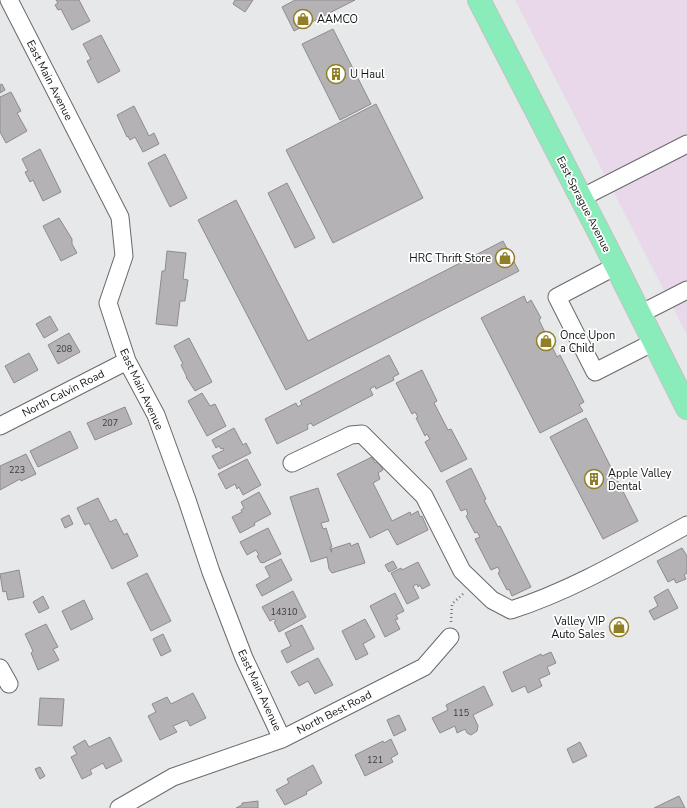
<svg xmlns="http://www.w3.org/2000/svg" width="687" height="808" font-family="'Nunito Sans',sans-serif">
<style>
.commercial{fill:#e8d8ea}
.building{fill:#b4b2b4;stroke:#8d8b8d}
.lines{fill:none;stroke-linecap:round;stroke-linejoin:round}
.minor-casing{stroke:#67696b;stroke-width:19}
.major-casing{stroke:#c2c2c2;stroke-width:24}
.path{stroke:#757677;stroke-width:2.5;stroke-dasharray:1 3;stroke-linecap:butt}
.minor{stroke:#fff;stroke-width:17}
.major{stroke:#8aecba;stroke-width:22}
.labels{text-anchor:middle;stroke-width:3.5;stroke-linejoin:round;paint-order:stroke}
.number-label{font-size:9px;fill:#3b3c3c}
.poi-label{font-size:11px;fill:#131414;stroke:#fff;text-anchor:start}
.street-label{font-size:11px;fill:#131414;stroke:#fff}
</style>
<rect width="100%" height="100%" fill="#e6e8ea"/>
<!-- commercial -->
<path class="commercial" d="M515,0H687V335Z"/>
<!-- building -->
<path class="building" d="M56,0H79L90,21L72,30L61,9L58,10L55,5L58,3Z
M235,0H253L245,12L233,4Z
M295,0H355L294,31L282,7Z
M333,29L371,104L340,120L302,44Z
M101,35L120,71L98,83L87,61L91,59L83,44Z
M2,84L5,90L0,93V85Z
M11,92L21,111L17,113L27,131L6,143L0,132V97Z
M376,104L423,198L333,243L286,150Z
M134,106L149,136L154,133L159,144L143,152L135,137L130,140L128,136L127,137L117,115Z
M40,149L61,192L43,201L33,180L30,182L25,172L28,171L22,159Z
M165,154L187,198L170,207L148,163Z
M287,183L315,238L295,248L268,193Z
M236,200L308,341L503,241L519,271L286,390L198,220Z
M59,218L72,239V244L77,253L61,261L43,226Z
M167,251L186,253L183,279L188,280L185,301H180L177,326L156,324L162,271H165Z
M524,296L527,303L531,300L541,318L539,320L557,357L560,355L584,402L579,405L583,411L540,433L481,318Z
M50,316L58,330L44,338L36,324Z
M69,333L80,352L58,364L48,345Z
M189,338L212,382L195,391L186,377H187L181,365L183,364L174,346Z
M29,353L38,370L14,383L5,366Z
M389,355L399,374L393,377L394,380L376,389L375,386L370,389L373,395L313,426L311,423L307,425L308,429L277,444L265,419L296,403L298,407L302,404L300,401Z
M422,370L437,401L434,403L448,430L451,429L467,459L441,472L425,442L430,439L427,434L425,436L416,418L418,417L415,412L412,414L396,383Z
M202,393L210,406L215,404L226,426L207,436L188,401Z
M125,407L132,424L95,440L87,423Z
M586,418L638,521L603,539L550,437Z
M234,428L243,445L246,443L251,453L219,469L212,456L224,450L223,448L221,449L219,446L216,448L212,440Z
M70,431L78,448L38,467L30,451Z
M26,454L36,474L21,481L20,479L0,490V466Z
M372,457L375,463L378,461L383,470L378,473L380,479L373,483L392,521L410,512L411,515L418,511L420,517L422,516L428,530L397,545L388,529L370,538L337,474Z
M247,459L261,485L243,495L239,487L237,489L235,484L226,489L218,474Z
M471,468L486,499L484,500L498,527L500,526L531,587L512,596L509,589L507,590L498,573L500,572L498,567L491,570L475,539L480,537L477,532L475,533L466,516L468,514L466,509L461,511L446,481Z
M318,488L329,521L321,523L323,529L326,528L332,547H330L331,552H332L331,549L350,543L351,546L358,543L365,563L332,573L329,569L327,557L311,562L290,497Z
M259,492L271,514L254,523L255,525L240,533L232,517L242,512L241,510L244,508L241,502Z
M98,498L110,522L116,519L124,535L127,533L138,556L112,569L89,523L85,525L77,508Z
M69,515L73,524L65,528L61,519Z
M268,528L281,554L263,563L262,562L261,563L257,556L259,555L256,550L247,555L240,542Z
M682,548L687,556V573L684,575L686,579L676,583L674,579L668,582L657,561Z
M281,559L292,580L262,596L256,585L270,577L265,567Z
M393,561L397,568L389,572L385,565Z
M418,562L430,585L422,589L420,585L418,587L417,584L413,586L419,598L407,604L391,573L401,568L402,570Z
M19,570L24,597L8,600L6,591L3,592L0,574Z
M147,573L171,621L151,631L127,583Z
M668,589L678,608L654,620L649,611L658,606L654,597Z
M293,591L306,617L279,632L274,622L276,621L274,619L270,621L262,607Z
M395,593L404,611L396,615L398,619L395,620L400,629L385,637L370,606Z
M43,596L49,608L39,613L33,602Z
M84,600L93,619L71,630L62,611Z
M365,619L375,637L363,644L368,654L356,660L342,631Z
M46,624L58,647L53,649L59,660L38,670L31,653L33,651L25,634Z
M302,625L314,649L287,663L281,651L291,646L285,633Z
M163,634L171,651L161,656L153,639Z
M551,652L556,663L547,667L550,674L539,679L542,686L528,693L525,686L512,692L503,672L541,654L542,656Z
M318,658L333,685L315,694L308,681L299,686L291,672Z
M484,686L493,705L473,715L478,726L477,731L471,735L467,733L465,729L457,733L455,726L440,733L432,718L448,710L446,705Z
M193,693L206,718L190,726L187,720L173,726L177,732L160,740L148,716L156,712L152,704L167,697L171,704Z
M40,698L64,699L62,726L38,725Z
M399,715L406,730L394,736L387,720Z
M110,737L122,761L106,769L103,763L90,770L92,774L82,779L71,757L77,754L73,747L85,740L89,747Z
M391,739L398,754L391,758L393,762L365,776L355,755L383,741L384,743Z
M580,742L587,756L573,763L567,749Z
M313,765L322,783L306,792L307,794L285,805L276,790L289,783L287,779Z
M40,767L45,776L40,779L35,769Z
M679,796L685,808H654Z
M258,801V808H236L242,805V803Z"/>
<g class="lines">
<!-- minor casing -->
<g class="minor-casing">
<path id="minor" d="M9,0L120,217L124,256L108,303L127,361L156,415L187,500L211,572L244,658L282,739
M581,198L687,144
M616,266L557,297L595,372L654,342
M640,314L687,290
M0,426L127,361
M292,463L351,435L362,434L424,496L462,571L492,600L511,610C573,590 630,556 687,525
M0,668L9,684
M119,808L173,777L282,739L424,667L450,637"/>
</g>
<!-- major casing -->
<g class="major-casing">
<path id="major" d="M479,0L606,246L687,408"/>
</g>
<!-- path -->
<path class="path" d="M451,622L452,604L464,593"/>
<!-- minor -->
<use href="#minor" class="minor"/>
<!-- major -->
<use href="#major" class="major"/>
</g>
<!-- icons -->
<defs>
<g id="shop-ring" transform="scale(1)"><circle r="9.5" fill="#fff" stroke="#907f26" stroke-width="1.5"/><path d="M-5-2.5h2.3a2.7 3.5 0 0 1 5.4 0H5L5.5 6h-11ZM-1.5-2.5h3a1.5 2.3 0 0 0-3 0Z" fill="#907f26"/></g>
<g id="building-ring" transform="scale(1)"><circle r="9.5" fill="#fff" stroke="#907f26" stroke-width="1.5"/><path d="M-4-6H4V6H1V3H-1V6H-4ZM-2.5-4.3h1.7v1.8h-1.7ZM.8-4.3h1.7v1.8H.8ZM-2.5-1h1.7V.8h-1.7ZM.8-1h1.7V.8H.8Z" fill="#907f26"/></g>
</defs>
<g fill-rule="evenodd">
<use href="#shop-ring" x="303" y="19"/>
<use href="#building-ring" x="336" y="74"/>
<use href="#shop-ring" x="505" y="258"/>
<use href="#shop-ring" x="546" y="341"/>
<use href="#building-ring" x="594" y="479"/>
<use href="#shop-ring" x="619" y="627"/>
</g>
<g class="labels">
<!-- number labels -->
<g class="number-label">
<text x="64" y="352">208</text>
<text x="110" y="426">207</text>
<text x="17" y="473">223</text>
<text x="284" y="615">14310</text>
<text x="461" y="716">115</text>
<text x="375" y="763">121</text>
</g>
<!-- poi labels -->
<g class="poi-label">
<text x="317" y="23">AAMCO</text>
<text x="350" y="78">U Haul</text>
<text x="491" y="262" text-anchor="end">HRC Thrift Store</text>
<text x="560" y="339">Once Upon<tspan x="560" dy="13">a Child</tspan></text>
<text x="608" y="477">Apple Valley<tspan x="608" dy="13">Dental</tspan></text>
<text x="605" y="625" text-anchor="end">Valley VIP<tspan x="605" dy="13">Auto Sales</tspan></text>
</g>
<!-- street labels -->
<g class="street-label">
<text transform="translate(50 80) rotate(63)" y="4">East Main Avenue</text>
<text transform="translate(584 204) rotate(63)" y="4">East Sprague Avenue</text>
<text transform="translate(142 389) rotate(65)" y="4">East Main Avenue</text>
<text transform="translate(63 393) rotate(-27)" y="4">North Calvin Road</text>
<text transform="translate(260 690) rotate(65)" y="4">East Main Avenue</text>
<text transform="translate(334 712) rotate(-27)" y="4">North Best Road</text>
</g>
</g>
</svg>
